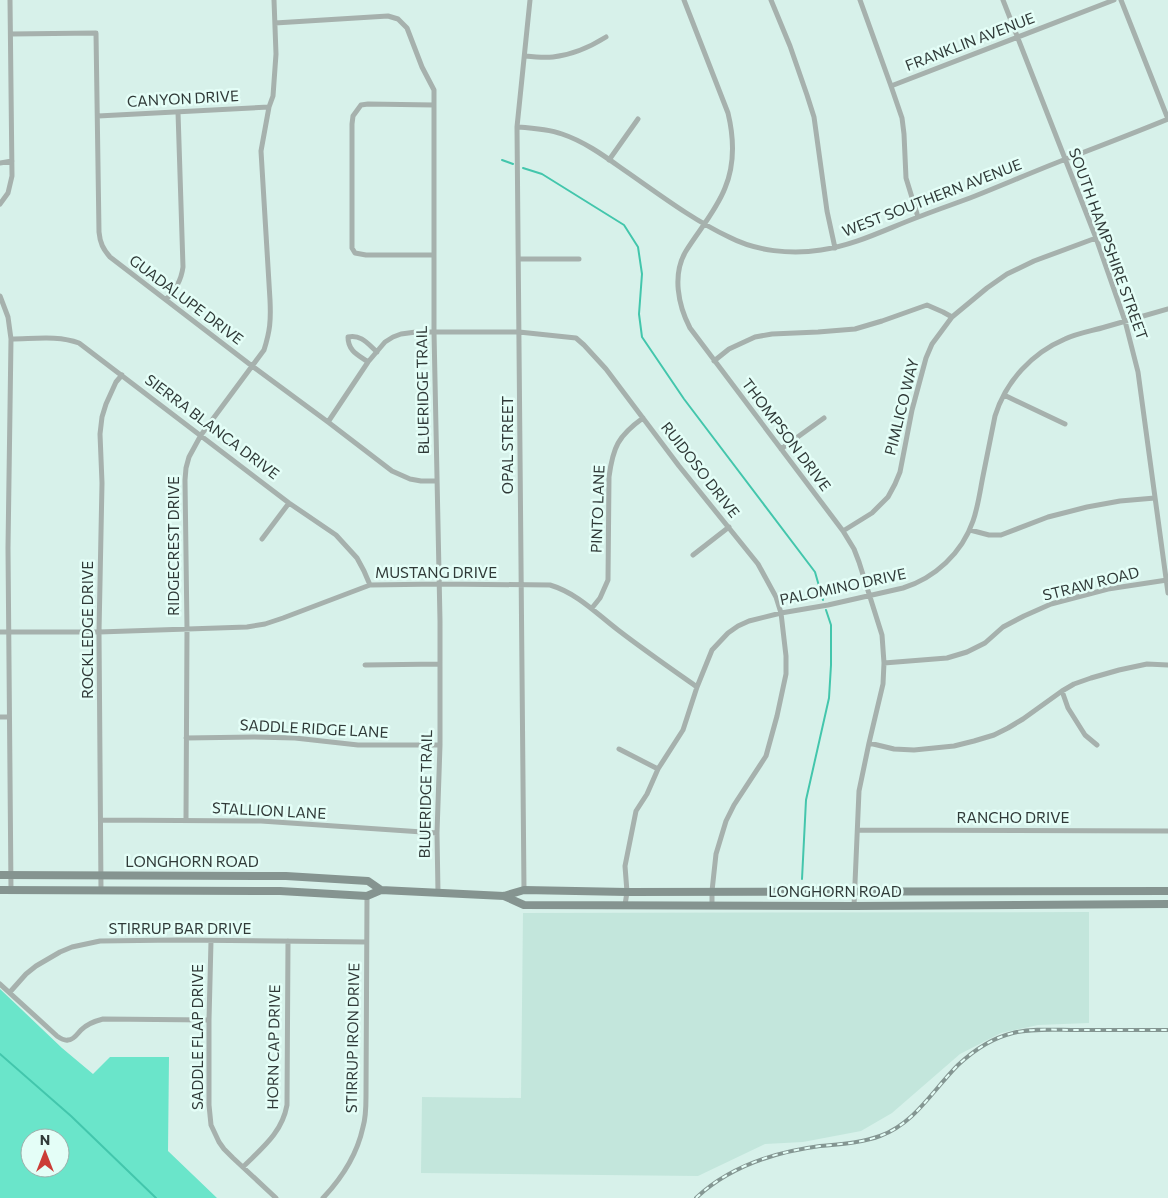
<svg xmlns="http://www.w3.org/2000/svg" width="1168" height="1198" font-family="Commissioner,sans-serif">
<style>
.built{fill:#c3e6dc}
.green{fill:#6ae5ca;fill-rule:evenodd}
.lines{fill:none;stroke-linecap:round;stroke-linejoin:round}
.stream{stroke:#43c6ac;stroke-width:2}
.minor{stroke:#a6b1ad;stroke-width:5}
.secondary{stroke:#859490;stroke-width:8}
.rail-casing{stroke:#849692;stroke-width:4}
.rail{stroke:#e4fef7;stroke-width:2;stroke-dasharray:5.5;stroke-linecap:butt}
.labels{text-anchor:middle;stroke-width:5;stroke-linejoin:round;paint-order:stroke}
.street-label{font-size:15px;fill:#303a38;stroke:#e4fef7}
</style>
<rect width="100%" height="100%" fill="#d7f1ea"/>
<!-- built -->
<path class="built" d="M1089,912V1023L1038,1025L1001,1033L960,1054L892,1113L861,1131L803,1142L765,1144L698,1176L421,1173L422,1097L521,1098L523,913Z"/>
<!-- green -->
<path class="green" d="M0,989L62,1048L93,1074L110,1057H169L168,1151L217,1198H0ZM30,1138H60V1168H30Z"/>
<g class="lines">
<!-- stream -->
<path class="stream" d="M502,160L513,164
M523,168L542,174L624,225L638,247L642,274L639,314L642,337L684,399L815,572L823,600
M802,879L806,800L829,698L831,665V625L826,610
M0,1054L71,1116L156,1198"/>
<!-- minor -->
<path class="minor" d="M684,0L728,113C734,138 735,164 725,188C716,211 699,230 686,251C672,274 678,305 690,328L843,531L854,549L859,562L882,635L884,663L883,684L869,743L859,791L854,906
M771,0L790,46L807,95L814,117L827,211L835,248
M860,0L891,86L902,118L904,134L906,178L918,217
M1003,0L1096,238L1125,321L1138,372L1168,593
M1121,0L1168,119
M275,23L388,16L398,19L407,28L422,67L434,90V332L440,621V745L437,833L438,893
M11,34L96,33L99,232C100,243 103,249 110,257L252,366L328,422L392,471L410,479L421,481H437
M525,56C534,57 544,58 553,57C572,55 590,47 606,37
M891,86L1114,0
M98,116L269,107
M517,127C532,128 548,129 562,134C586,142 607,158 627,172C660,195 693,220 729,237C756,251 791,255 821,250C857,245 888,228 921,216C939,209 957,203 975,196C1005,184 1035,171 1066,159C1100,146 1134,133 1168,119
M609,160L638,119
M0,163L12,161
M0,204L8,193L12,176L10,0
M434,255H366L355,253L352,248V124L353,116L361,105L368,104L434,105
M519,259H579
M0,296L8,317L11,339L8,548L11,890
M166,300C175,289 181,282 183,267L178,112
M11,339C33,339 58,335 79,343L289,503L336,535L357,558L364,571L370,585
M714,361L729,349L755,337L772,334L818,332L855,329L882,321L927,305L943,312L952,317
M368,362C358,355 348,351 348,337C361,334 368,344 377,352
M1004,395L1065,424
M328,422L368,362L385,342L393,337L401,334L416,332H519L576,338L584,345L606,369L679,466L758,564L776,597L781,613L786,656V674L777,716L766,756L734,805L726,821L716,854L712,891V905
M781,449L824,418
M970,530L989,535H1001L1048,517L1087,507L1120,501L1155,498
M843,531L872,513L888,497L895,484L900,472L912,410L926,358L932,344L952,317L987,288L1007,274L1034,261L1096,238
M262,539L289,503
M693,555L729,527
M592,608L600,598L608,580L609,477C613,447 618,436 643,418
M0,632H99L247,627L265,624L283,618L370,585L439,584L550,585C577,593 597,614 618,630C644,650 670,668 697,687
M884,663L947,658L967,652L985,643L1003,627L1024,616L1051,604L1108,589L1167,580
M365,665L440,664
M1062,691L1068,708L1085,735L1097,745
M0,717H9
M186,738L254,737L295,738L358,745H440
M869,743L894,749L914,750L954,746L974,741L994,735L1008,728L1023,719L1062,691L1074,684L1091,678L1119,670L1147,664L1168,665
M619,749L658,769
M101,820L261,821L437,833
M186,820L187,629L185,480L186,468L189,457L201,435L264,350C270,331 271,321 270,300L261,151L269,107L273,96L276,54L274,0
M858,830L1168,831
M101,890L99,632L102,483L100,434L102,417L106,404L116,382L122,375
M524,890L517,127L530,0
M625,905L627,892L625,866L636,811L647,794L658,769L683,730L697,687L712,650L728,633L738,626L749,621L781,613L828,605L903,588C935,578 962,553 973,521C978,507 980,491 983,476C987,456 991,436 995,416C1006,381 1032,353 1065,339C1078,333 1092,331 1105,327C1126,321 1147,315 1168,309
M211,941L209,1020V1105L211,1125L219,1142L224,1149L233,1158L276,1198
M0,984L57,1036C60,1038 64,1041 68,1040C74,1040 77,1034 81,1030C87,1024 95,1021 103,1019L209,1020
M10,992L26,974L36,966L60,952L72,947L100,941L177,940L366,942
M243,1167C262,1148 282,1133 287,1105L288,941
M323,1198C342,1178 357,1155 363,1127C366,1117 366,1106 366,1096L367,896"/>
<!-- secondary -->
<path class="secondary" d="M0,875L286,876L368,881L381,890
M0,890L280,891L367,896L381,890L504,896L524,890L627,892L1168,891
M504,896L524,905L854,906L1168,904"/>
<!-- rail casing -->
<g class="rail-casing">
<path id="rail" d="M696,1198C730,1166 775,1152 820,1146C840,1144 861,1143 880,1136C915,1123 932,1091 958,1065C973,1051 992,1038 1013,1033C1033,1028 1056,1030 1077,1030C1107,1030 1138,1030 1168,1030"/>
</g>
<!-- rail -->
<use href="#rail" class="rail"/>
</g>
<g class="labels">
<!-- street labels -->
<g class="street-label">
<text transform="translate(970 42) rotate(-21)" y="5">FRANKLIN AVENUE</text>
<text transform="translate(183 99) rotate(-3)" y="5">CANYON DRIVE</text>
<text transform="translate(932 198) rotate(-21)" y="5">WEST SOUTHERN AVENUE</text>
<text transform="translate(1108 244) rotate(70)" y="5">SOUTH HAMPSHIRE STREET</text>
<text transform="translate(186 300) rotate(37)" y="5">GUADALUPE DRIVE</text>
<text transform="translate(423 390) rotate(-91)" y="5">BLUERIDGE TRAIL</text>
<text transform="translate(902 407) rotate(-76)" y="5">PIMLICO WAY</text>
<text transform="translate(212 427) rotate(37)" y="5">SIERRA BLANCA DRIVE</text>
<text transform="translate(786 435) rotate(53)" y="5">THOMPSON DRIVE</text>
<text transform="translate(508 445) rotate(-90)" y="5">OPAL STREET</text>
<text transform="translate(700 470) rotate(52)" y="5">RUIDOSO DRIVE</text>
<text transform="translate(598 509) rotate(-88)" y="5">PINTO LANE</text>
<text transform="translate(174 546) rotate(-90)" y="5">RIDGECREST DRIVE</text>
<text x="436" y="578">MUSTANG DRIVE</text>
<text transform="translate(1091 584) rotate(-14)" y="5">STRAW ROAD</text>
<text transform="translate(843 587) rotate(-12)" y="5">PALOMINO DRIVE</text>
<text transform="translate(88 630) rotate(-90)" y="5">ROCKLEDGE DRIVE</text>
<text transform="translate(314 729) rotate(3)" y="5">SADDLE RIDGE LANE</text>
<text transform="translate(426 794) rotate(-89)" y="5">BLUERIDGE TRAIL</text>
<text transform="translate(269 811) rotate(3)" y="5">STALLION LANE</text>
<text x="1013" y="823">RANCHO DRIVE</text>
<text x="192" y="867">LONGHORN ROAD</text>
<text x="835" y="897">LONGHORN ROAD</text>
<text x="180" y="934">STIRRUP BAR DRIVE</text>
<text transform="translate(198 1037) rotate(-90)" y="5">SADDLE FLAP DRIVE</text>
<text transform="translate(353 1038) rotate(-89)" y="5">STIRRUP IRON DRIVE</text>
<text transform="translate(274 1047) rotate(-89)" y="5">HORN CAP DRIVE</text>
</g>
</g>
<!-- north arrow -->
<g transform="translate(45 1153)"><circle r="24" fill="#e4fef7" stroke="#9cb0ab"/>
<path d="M0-4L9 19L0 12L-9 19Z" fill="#cb3d37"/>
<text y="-8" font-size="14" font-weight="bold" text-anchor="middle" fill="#303a38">N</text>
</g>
</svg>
